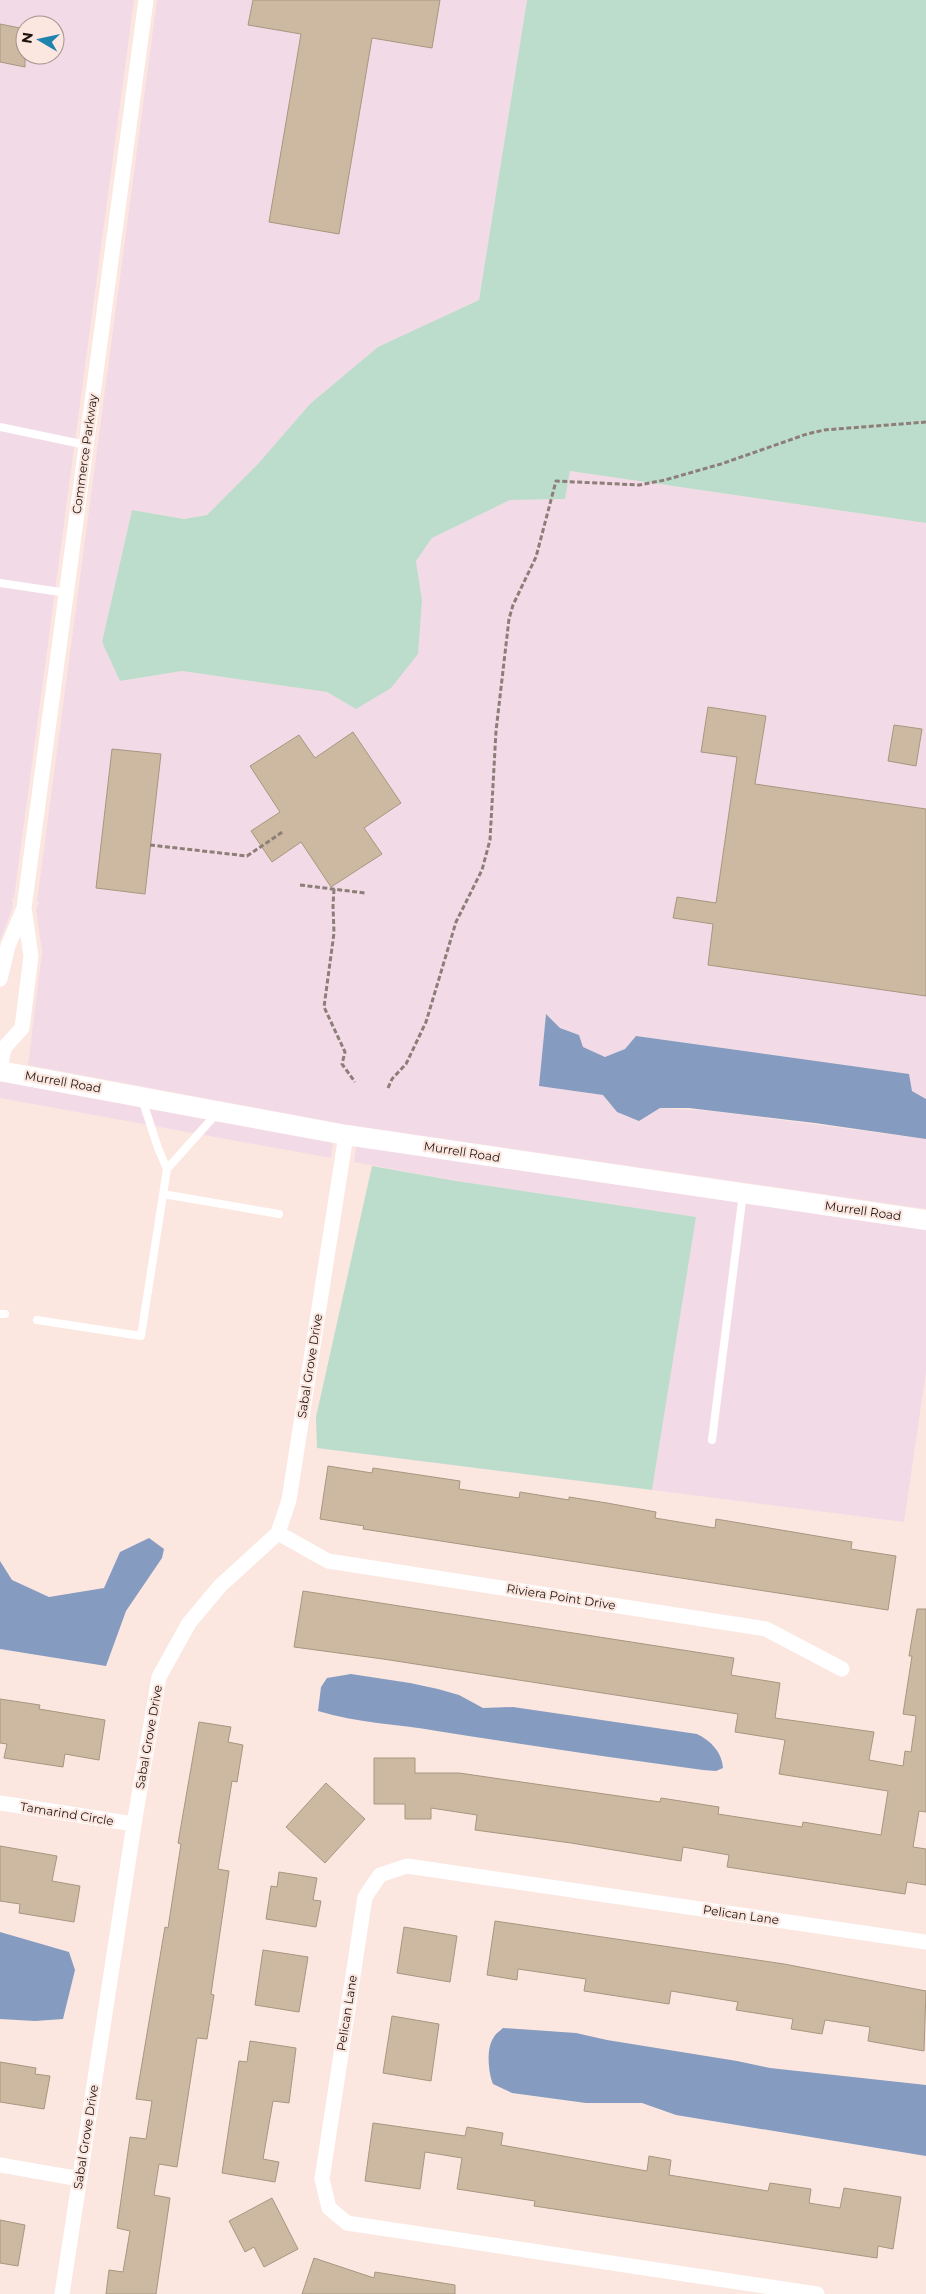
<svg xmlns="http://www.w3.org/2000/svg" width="926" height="2294" font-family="Montserrat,sans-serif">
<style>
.commercial{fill:#f2dbe7;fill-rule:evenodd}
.green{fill:#bcddcc}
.water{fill:#859bc0}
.building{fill:#cdb9a2;stroke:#a9967f}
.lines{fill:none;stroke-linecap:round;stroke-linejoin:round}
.path{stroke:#8d7e78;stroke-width:3;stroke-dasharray:5 2.5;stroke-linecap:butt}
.service{stroke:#fff;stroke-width:8}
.minor{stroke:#fff;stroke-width:15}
.tertiary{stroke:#fff;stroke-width:20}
.labels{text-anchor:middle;stroke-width:4.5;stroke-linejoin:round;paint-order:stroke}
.street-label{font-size:12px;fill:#1d130e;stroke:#fbe7e0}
</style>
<rect width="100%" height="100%" fill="#fbe7e0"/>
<!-- commercial -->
<path class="commercial" d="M0,0H134L14,898H12L13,906L0,941ZM25,25H55V55H25Z
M157,0H527L479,300L378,348L207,515L184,519L132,510L102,642L121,681L182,671L327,692L356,708L422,600L416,561L432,538L510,500L565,499L570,471L926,523V1099L912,1091L908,1074L636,1036L625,1049L605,1057L583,1047L579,1035L560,1028L546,1014L539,1086L603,1095L617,1112L660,1108L713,1111L926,1139V1209L348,1125L28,1065L42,952L36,909L39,902L37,901Z
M0,1081L333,1143L331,1158L0,1098Z
M356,1146L926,1230V1372L904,1522L652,1490L695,1217L456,1181L354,1162Z"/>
<!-- green -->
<path class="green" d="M527,0H926V523L570,471L565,499L510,500L432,538L416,561L422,600L418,654L391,688L356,709L327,692L182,671L120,681L102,642L132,510L184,519L207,515L258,464L310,404L378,347L479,300Z
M372,1166L456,1181L696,1217L652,1490L317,1448L316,1417Z"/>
<!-- water -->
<path class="water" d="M546,1014L560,1028L579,1035L583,1047L605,1057L625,1049L636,1036L909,1074L912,1091L926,1099V1139L815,1123L689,1108H660L639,1121L617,1112L603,1095L539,1086Z
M149,1538L164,1549L162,1558L126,1611L106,1666L0,1649V1561L12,1580L49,1597L104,1588L120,1552Z
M351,1674L410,1683L438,1689L459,1695L483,1708L513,1707L697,1734C711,1741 722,1752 723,1768L716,1771L703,1770C614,1758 526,1745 437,1731C397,1724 357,1723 318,1711L321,1687L327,1678Z
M0,1932L69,1952L75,1970L63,2019L35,2021L0,2019Z
M503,2028L576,2033L607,2040L737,2061L770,2068L926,2085V2156L676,2115L642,2103H586L512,2093L493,2084C488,2072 486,2047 494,2037C496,2033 500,2031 503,2028Z"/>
<!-- building -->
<path class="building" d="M253,0H440L432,48L372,38L339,234L269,222L301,34L248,25Z
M0,24L25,29V67L0,62Z
M708,707L766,716L755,784L926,809V996L708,965L713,924L673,918L677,897L716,903L737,757L701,752Z
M894,725L922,729L916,766L888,761Z
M353,732L401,803L364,828L382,854L331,887L301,842L272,862L251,831L280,812L250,766L299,735L315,758Z
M112,749L161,754L145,894L96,888Z
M328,1466L372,1473L373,1468L460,1481L459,1489L519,1498L520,1492L569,1500V1497L607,1503L656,1512L655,1518L715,1528L716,1519L852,1542L851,1549L896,1556L888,1610L363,1529L364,1526L320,1519Z
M303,1591L734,1658L731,1675L780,1683L775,1718L874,1732L869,1760L903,1766L905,1751L911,1752L916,1716L903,1714L912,1656H909L917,1609H926V1812L919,1811L913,1847L926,1849V1885L907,1882L905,1894L727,1867L729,1855L683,1847L681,1861L571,1843L475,1830L477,1815L431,1808V1819H405V1804H374V1758H415V1773H459L660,1802L661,1798L719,1807L718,1814L802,1827L803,1822L881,1835L888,1791L779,1774L785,1740L735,1732L738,1714L383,1659L294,1647Z
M0,1699L40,1705L39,1709L105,1720L99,1760L65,1754L63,1767L4,1758L7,1744L0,1743Z
M199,1722L231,1727L228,1742L243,1745L237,1782L232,1781L218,1869L229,1871L211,1994L214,1995L207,2039L197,2038L177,2167L159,2164L154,2195L170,2198L156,2294H106L109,2270L123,2272L130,2231L117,2228L130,2137L146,2139L152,2101L136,2099L165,1927L168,1928L181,1844L178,1843Z
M326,1783L365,1819L325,1863L286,1827Z
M0,1846L57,1856L52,1881L80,1886L74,1922L19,1913L20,1904L0,1901Z
M279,1872L317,1878L313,1900L321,1901L316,1927L266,1919L271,1886L277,1887Z
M495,1921L784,1964L926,1991L924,2051L868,2041L870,2027L825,2020L822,2034L791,2029L793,2019L736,2010L738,2002L671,1991L669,2004L584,1991L586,1979L518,1969L517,1980L487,1975Z
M404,1927L457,1936L450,1982L397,1973Z
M263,1950L308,1957L299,2012L255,2005Z
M392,2016L439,2024L431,2081L383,2073Z
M250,2041L296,2048L289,2103L273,2101L263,2159L279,2162L275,2182L222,2173L239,2061L247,2062Z
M0,2062L36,2068L35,2074L50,2076L44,2109L0,2102Z
M373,2123L465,2136L467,2127L503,2133L501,2145L647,2171L649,2156L671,2160L669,2175L768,2191L770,2183L811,2189L809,2203L840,2208L844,2188L901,2197L893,2249L878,2246L877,2258L534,2206L535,2201L457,2189L462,2158L425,2152L420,2189L365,2181Z
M272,2198L298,2249L264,2267L254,2247L245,2252L229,2221Z
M0,2220L25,2225L18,2266L0,2263Z
M314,2258L374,2278L375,2272L455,2285V2294H302Z"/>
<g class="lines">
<!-- path -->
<path class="path" d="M150,845L247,856L284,831
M300,885L365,893
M334,889L333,906L334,933L324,1007L345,1052L342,1064L355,1082
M388,1088L392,1079L406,1064L426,1022L456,922L482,870L490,840L496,731L509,619L513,605L536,557L556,481L639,485L665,480L721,464L807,434L824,430L926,422"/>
<!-- service -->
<path class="service" d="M0,427L86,445
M0,583L67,593
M167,1169L217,1113
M163,1194L279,1214
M0,1314H5
M37,1320L141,1336L167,1169L158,1148L142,1099
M712,1440L743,1193"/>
<!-- minor -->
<path class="minor" d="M0,979L8,946L24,908L146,0
M0,1069L4,1048L22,1028L31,956L24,908
M278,1533L328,1561L766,1629L842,1669
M0,1803L134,1824
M0,2165L80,2179
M62,2294L134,1824L159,1677L189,1623L220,1586L278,1533L289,1500L346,1135
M817,2294L347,2223L329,2208L322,2179L365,1897L380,1875L407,1866L926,1942"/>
<!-- tertiary -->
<path class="tertiary" d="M0,1071L346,1135L926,1220"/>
</g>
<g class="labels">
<!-- street labels -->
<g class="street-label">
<text transform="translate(85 454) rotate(-82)" y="4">Commerce Parkway</text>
<text transform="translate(63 1082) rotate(10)" y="4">Murrell Road</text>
<text transform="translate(462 1152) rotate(9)" y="4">Murrell Road</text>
<text transform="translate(863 1211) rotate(8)" y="4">Murrell Road</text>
<text transform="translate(310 1366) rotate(-81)" y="4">Sabal Grove Drive</text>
<text transform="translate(561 1597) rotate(9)" y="4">Riviera Point Drive</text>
<text transform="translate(149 1737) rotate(-80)" y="4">Sabal Grove Drive</text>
<text transform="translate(67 1814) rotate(9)" y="4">Tamarind Circle</text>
<text transform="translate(741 1915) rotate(8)" y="4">Pelican Lane</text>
<text transform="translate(347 2013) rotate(-81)" y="4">Pelican Lane</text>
<text transform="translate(86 2137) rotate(-81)" y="4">Sabal Grove Drive</text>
</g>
</g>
<!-- north arrow -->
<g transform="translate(40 40) rotate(279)"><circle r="24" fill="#fbe7e0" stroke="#a2928c"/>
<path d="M0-4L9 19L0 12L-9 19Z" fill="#1e84ad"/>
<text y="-8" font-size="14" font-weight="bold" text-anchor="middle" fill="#1d130e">N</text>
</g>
</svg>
